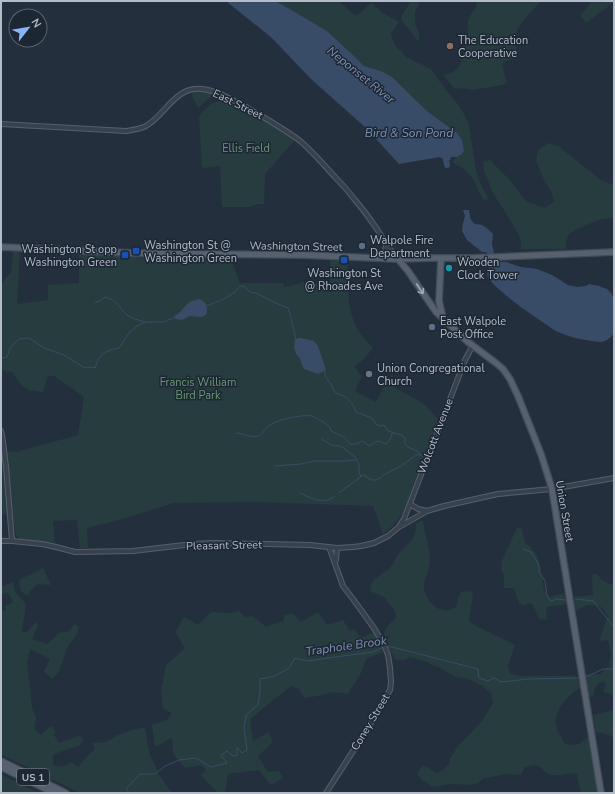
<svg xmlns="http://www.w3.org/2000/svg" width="615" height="794" font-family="'Nunito Sans',sans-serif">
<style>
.green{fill:#263c3f}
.water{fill:#394c67}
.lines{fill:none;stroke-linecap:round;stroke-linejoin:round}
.stream{stroke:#394c67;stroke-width:1}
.river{stroke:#394c67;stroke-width:6}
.minor-casing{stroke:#565f6c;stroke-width:6}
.major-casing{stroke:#414a57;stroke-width:8}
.minor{stroke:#38414e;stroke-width:4}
.major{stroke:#56606e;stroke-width:5.5}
.oneway{stroke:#a1aab7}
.education-dot{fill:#8d6e63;stroke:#1d2633;stroke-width:1.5}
.service-dot{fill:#5c6f8a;stroke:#1d2633;stroke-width:1.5}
.transit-dot{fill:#1a4fb4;stroke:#1d2633;stroke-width:1.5}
.culture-dot{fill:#0f9aa8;stroke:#1d2633;stroke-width:1.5}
.worship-dot{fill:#6b7280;stroke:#1d2633;stroke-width:1.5}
.labels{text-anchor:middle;stroke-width:3;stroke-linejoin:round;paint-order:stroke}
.shield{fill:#1d2633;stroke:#878f9c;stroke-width:1}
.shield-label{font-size:10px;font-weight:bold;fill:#b4bcc9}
.poi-label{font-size:11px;fill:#b4bcc9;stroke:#1d2633;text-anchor:start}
.street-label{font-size:11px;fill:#b4bcc9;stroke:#1d2633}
.park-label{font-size:11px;fill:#6b9a76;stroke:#1d2633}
.water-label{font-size:12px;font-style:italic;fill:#7c92b1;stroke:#1d2633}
</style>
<rect width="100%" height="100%" fill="#242f3e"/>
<!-- green -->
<path class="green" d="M275,1H338L355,15L359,14L371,3L383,13L399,22L391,33L392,38L395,45L406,57L431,69L445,89L457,103L464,114L469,125L476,170L481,185L488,198L485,201C479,195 478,188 474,181C472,178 469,174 466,171C462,166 457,167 453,162V160L462,154L464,151L457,133L427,111L411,95L381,71L364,66L354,56L327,31L288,8Z
M411,1H420L415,12V23L419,33V42L418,41L402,21L401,17Z
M477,1H542C533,9 518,23 516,36C515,42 517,49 518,55L515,58L504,62L502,66L507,82L503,85L472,90L461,88L457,89L454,88L443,75L453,72L459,67L468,40V21L471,14L476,8Z
M593,1H614V2L586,23L580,15Z
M192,91C199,91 204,91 211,93L212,96L199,107H198C195,103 191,96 192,91Z
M223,100C234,101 245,110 254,115C268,123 282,131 294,141L265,174L264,204H258L250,207H222L220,166L202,168L199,118C203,109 213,101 223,100Z
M548,143L558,146L601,180L614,185V218C611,218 608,218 604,219C597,220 571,230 568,236C566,240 566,245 566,249H521V240L514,226L493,193L484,171L483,162L490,160L509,179L526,201L545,208L554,201L551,191L545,182L536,161L538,150Z
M13,251H20L17,304L48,300V285L79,283V253L230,257L240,283H283L284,287L300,284V282L330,284V260C336,260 344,259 348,264C348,299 346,322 373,348L365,358L355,366L359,374L362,376L355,391L376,402L386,383L423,403L438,419L405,508C400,519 393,527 383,534L373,506L252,502L174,503L119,520L87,528L88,548H80L77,520L53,521L55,543L19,539L16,535L14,523L5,514H1V454L8,451L16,452L78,435L84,397L54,376H48L43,392L29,390L22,386L12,372L1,370V284L11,272Z
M420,521H423C425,534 429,545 430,558C430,575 418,583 428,599C431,604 433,605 437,608C445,612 450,611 457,606L458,598L461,592L466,591L472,592L473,595L469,620L472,624L515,645L508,666L510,673L520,676H576L581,687L569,696L560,707L555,720L558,732L565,744C577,746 580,745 588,736L590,738L597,791L596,793H583L580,790L577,774C569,772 561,776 554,775C540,774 544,759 524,768L521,775L506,774L483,779L478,783L472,785L452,784L433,787L421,779L417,773L422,766L427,767L436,773L442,771L449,764L450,758L459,745L481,722L493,703L491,693L481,685L469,679L456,677L438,667L421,660L410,657L405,660H396C392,655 382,635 385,630C387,626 392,621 396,618L395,611L384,597L370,591C371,578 381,576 389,569C393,565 395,559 398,555C407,543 416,542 416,524Z
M518,527L522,529L525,543L530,547L537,555L541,569L544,591L550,597L564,593L566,603L562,605L547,607L546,613L547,620L539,619L533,605L530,603L527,604L523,606L519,603L514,588H504V575L501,569L502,561L514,534Z
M43,568L51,585L38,584L30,591L28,596L21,591L19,580Z
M593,574H597C601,580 606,583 614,585V695L604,692V689L606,685L604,681C596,684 594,687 594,695L591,697L589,695L586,674H600L609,666L611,655L608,640L600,641L601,634L608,616L601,607C589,604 588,604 576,611L574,597L593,595L592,579Z
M13,582L16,593L26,604L22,632H27L36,622L38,625L32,639L47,644L59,633L69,631L75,624L79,627L77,634L67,648L59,671L52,679L44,672L50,659L30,649L27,661L31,697L32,708L36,717L34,729L41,735L51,726L56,731L54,735L59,743L78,736L84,739L79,746L65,750L53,755V765L62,767L72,762L78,767L87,756L95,749L93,743L106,742L118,735L132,730L145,727L149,752L159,775L172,793H79L56,781H53L36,771L1,755V612L6,610L5,606L13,602L8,593H5L1,595V587Z
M239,611L245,617L253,616L266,627L283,621L285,615L293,613L301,622L318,612L327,625L343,620L350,631L354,629L361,638L374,632L381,645L382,653L367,658L360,675L348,694L332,692L324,695L304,698L299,689L291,686L250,719L253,741L269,732L273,742L258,756L268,772L279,771L283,778L271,785L259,770L228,774L225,793H218L201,775L206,770L201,765L185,768L173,754L172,738L155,747L152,725L167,720L171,713L163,708L161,691L166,665L185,648L175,632L184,617L198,625L211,612L230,613Z
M614,710V739C610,734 602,732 596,733L593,715Z
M1,774L38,793H1Z"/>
<!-- water -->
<path class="water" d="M226,1H275L288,8L327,31L354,56L364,66L381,71L392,77L427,111L457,133L462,140L464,151L462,154L457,157H451L450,160H444L440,157L399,164L366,128L311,79L272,38Z
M463,210H469C470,213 469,219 473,222C475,225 479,224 482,225C486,227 490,231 493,234L492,244L494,252H482L467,240L462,231L463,223L465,216Z
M491,262H506L521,267L537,269L552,275L568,285L577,287L586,286L589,284L600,286L601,287C605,288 608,289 611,293C615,296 615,326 614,332C613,337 605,342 600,342C597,342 594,341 591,341C580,339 569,337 558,332C546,325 493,289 488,277C486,272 489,267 491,262Z
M199,299C205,301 207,305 207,311L206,315L202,317L190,316L182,320L175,319L174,316C186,311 182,302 199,299Z
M298,338H301L314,341L318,346L326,370L318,374L304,369L302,365L300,358L296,354L294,347L295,340Z"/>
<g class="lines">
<!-- stream -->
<path class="stream" d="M32,2V1
M95,302L100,301L105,297C116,299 120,309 127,315C132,319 139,320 145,322
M206,306L224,299L235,292L240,286H244L250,292L256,293L278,304L288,308L290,314L296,340
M1,358L7,357L10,348L19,339L29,338L44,348L64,355L85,368L91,367L95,368C99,354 104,351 119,348L129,333L137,326L146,322H164L168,320L174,318
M324,371L326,377L332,386L333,389L336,393L346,397C350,402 354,405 356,412L372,418L376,424L380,426L384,425L388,431L401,435L405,438V444L408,447L417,451L422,456
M237,433C243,434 252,438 258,436C263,434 264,430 267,427C275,420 302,414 312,416C315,417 320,420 323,422C326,423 327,426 330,427L331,431C340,436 343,434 350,444H357L362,441L370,446C378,440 377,440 385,444C390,443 391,436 393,432
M322,439L331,445L340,446L345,449L355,457L359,464V472L361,477
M275,466L301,464L315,461H345L356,460
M300,493C312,498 322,505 334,497
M339,493L363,475H364L371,480H377L385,474L401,466L416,455H420
M523,549L531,552L539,565V572L545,581L547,596L551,601L557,599L566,600
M576,599L593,601L614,627
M387,647H392L478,669L479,678L488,681L494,678L501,682L529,679L578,678
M586,677L603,669H614
M129,793L126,789L140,774H155L165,766L179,760L196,758L211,767L227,763L221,755L227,751L233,756L237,755V747L242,753L247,750L244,728L246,715L258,705L260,692V679L275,676L289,668L295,658L307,661L328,658L373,652L384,647"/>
<!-- river -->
<path class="river" d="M445,153L447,165
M485,247L488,249L500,269"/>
<!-- minor casing -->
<g class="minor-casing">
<path id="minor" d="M1,124L126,131C132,130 139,129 144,127C163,118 172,92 194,89C210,87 229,98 242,105C262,116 281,127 299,140C312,151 324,165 335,177C342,184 349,192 355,200C363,209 370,219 377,229C383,239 389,249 398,259
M384,258L386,245
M1,431C4,442 4,454 6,466C8,491 10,516 12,541
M410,504L418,509L427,511
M400,525L404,519L465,360L473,345
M1,541H12L42,544L56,547L75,552L133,551L193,544L212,543L310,545L337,548L353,547L361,546L374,543L388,536L399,527L427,511L444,506L498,494L552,489L614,478
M336,560L337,548
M326,793L368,728L390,690L391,682L390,668L388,655L384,645L374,628L353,599L343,586L329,547"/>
</g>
<!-- major casing -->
<g class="major-casing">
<path id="major" d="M1,247L131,253L199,254L304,255L398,259L430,258H473L614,252
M398,259L408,271L436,312L449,324L468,342L496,363L503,369L510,379L518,396L541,454L552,489L601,793
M441,259L439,301L443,318
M1,761L66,793
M1,767L54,793"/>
</g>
<!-- minor -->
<use href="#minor" class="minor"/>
<!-- major -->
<use href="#major" class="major"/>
</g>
<!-- one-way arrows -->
<defs><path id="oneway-shaft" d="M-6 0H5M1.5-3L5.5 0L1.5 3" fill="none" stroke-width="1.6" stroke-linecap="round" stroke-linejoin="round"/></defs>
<use class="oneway" href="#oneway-shaft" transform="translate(420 289) rotate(56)"/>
<!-- markers -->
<circle class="education-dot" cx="450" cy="46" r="4"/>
<g class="service-dot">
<circle cx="362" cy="246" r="4"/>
<circle cx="432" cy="327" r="4"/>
</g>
<g class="transit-dot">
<rect x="132" y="247" width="8" height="8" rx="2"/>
<rect x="121" y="251" width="8" height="8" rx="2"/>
<rect x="340" y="256" width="8" height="8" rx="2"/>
</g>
<circle class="culture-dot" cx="449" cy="268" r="4"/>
<circle class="worship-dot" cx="369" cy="374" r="4"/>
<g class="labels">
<!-- shield labels -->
<rect class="shield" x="17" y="769" width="32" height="16" rx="3"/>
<g class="shield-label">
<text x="33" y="781">US 1</text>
</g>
<!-- poi labels -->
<g class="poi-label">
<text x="458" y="44">The Education<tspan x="458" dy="13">Cooperative</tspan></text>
<text x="370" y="244">Walpole Fire<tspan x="370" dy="13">Department</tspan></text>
<text x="144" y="249">Washington St @<tspan x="144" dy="13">Washington Green</tspan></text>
<text x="117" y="253" text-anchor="end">Washington St opp<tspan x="117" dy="13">Washington Green</tspan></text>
<text x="457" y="266">Wooden<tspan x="457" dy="13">Clock Tower</tspan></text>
<text x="344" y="277" text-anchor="middle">Washington St<tspan x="344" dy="13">@ Rhoades Ave</tspan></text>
<text x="440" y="325">East Walpole<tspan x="440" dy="13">Post Office</tspan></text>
<text x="377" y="372">Union Congregational<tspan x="377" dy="13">Church</tspan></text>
</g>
<!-- street labels -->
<g class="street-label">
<text transform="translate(238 104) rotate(26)" y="4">East Street</text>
<text transform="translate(296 246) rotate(1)" y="4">Washington Street</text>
<text transform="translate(435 436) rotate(-69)" y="4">Wolcott Avenue</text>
<text transform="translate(565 511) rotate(80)" y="4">Union Street</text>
<text transform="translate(224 545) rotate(-1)" y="4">Pleasant Street</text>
<text transform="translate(370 722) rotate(-59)" y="4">Coney Street</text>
</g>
<!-- park labels -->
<g class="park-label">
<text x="246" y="152">Ellis Field</text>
<text x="198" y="386">Francis William<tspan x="198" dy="13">Bird Park</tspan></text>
</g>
<!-- water labels -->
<g class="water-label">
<text transform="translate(361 75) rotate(39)" y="4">Neponset River</text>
<text x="409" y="137">Bird &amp; Son Pond</text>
<text transform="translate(346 646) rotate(-8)" y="4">Traphole Brook</text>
</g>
</g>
<!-- border -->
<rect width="615" height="794" fill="none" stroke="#b4bcc9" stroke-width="4"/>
<!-- north arrow -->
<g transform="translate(28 28) rotate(59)"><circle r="19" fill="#1d2633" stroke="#59626f"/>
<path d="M0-3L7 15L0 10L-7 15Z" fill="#8ab4f8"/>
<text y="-6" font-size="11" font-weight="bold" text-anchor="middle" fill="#b4bcc9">N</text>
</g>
</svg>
